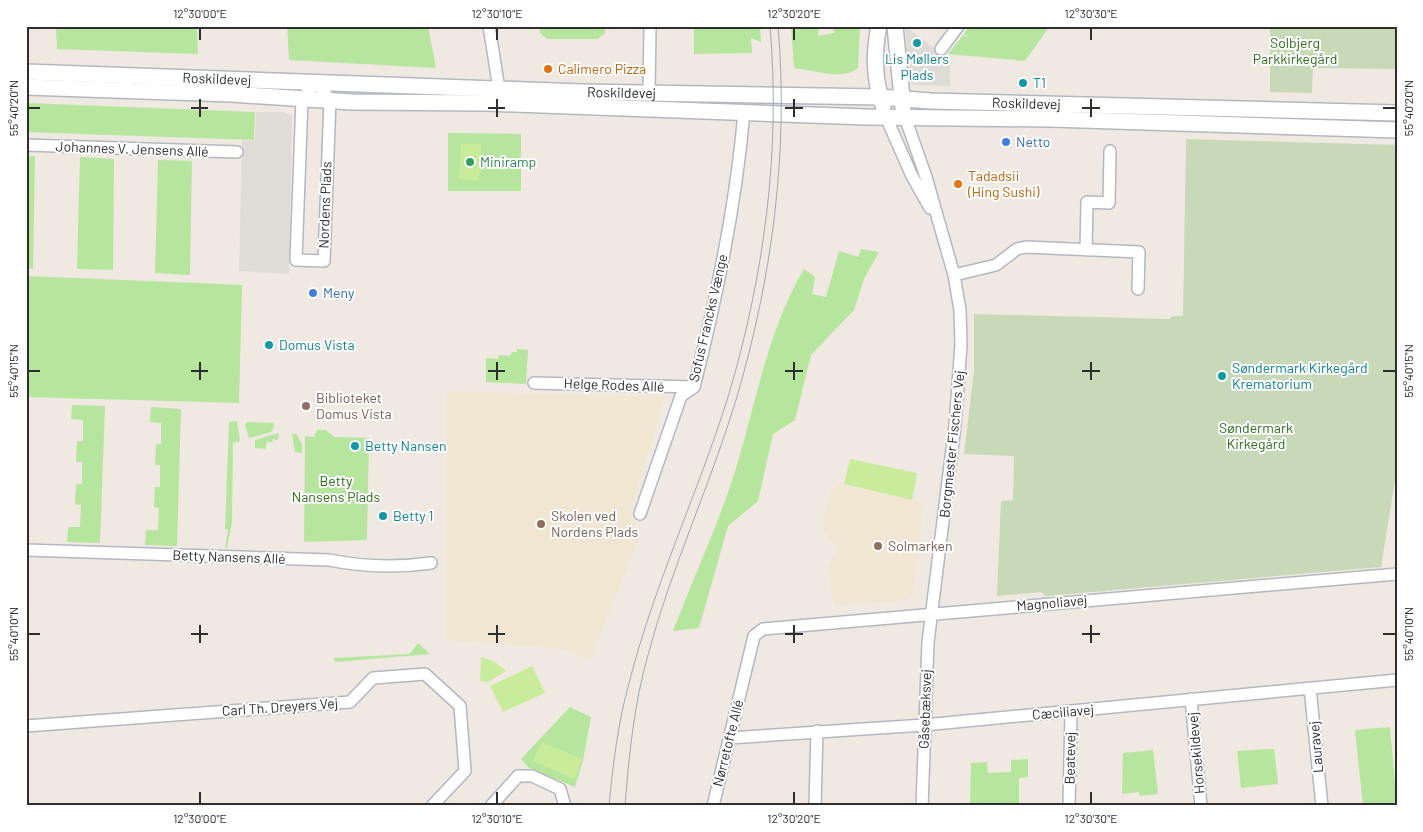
<svg xmlns="http://www.w3.org/2000/svg" width="1423" height="832" font-family="Barlow,sans-serif">
<style>
.education{fill:#f0e6d1}
.green{fill:#b6e59e}
.cemetery{fill:#c8d9b8}
.pitch{fill:#c9ec9a}
.plaza{fill:#dfdcd8}
.lines{fill:none;stroke-linecap:round;stroke-linejoin:round}
.minor-casing{stroke:#b4b7c1;stroke-width:14}
.tertiary-casing{stroke:#b4b7c1;stroke-width:18}
.minor{stroke:#fff;stroke-width:11}
.tertiary{stroke:#fff;stroke-width:15}
.tram{stroke:#a3a6b8;stroke-width:1}
.ticks{fill:none;stroke:#2e2e2e;stroke-width:2}
.culture-dot{fill:#0f9aa8;stroke:#fff;stroke-width:2}
.food-dot{fill:#e8710a;stroke:#fff;stroke-width:2}
.shop-dot{fill:#3f7fe0;stroke:#fff;stroke-width:2}
.leisure-dot{fill:#2e9e5b;stroke:#fff;stroke-width:2}
.education-dot{fill:#8d6e63;stroke:#fff;stroke-width:2}
.labels{text-anchor:middle;stroke-width:4;stroke-linejoin:round;paint-order:stroke}
.park-label{font-size:14px;fill:#2c6e1b;stroke:#fff}
.culture-label{font-size:14px;fill:#0d838f;stroke:#fff;text-anchor:start}
.food-label{font-size:14px;fill:#c56008;stroke:#fff;text-anchor:start}
.street-label{font-size:14px;fill:#2e2e2e;stroke:#fff}
.shop-label{font-size:14px;fill:#366cbe;stroke:#fff;text-anchor:start}
.leisure-label{font-size:14px;fill:#27864d;stroke:#fff;text-anchor:start}
.education-label{font-size:14px;fill:#785e54;stroke:#fff;text-anchor:start}
.neatline{fill:none;stroke:#2e2e2e;stroke-width:2}
.ticks-label{font-size:12px;text-anchor:middle;fill:#2e2e2e}
</style>
<rect width="100%" height="100%" fill="#efe9e1"/>
<!-- education -->
<path class="education" d="M447,391L665,397L631,509L639,538L590,660L563,649L446,640Z
M838,484L923,503L913,594L907,600L834,606L828,568L838,548L825,532L823,523L831,489Z"/>
<!-- green -->
<path class="green" d="M56,26H197L198,54L57,49Z
M287,26H428L436,68L289,60Z
M539,26H605V33L598,39H547L540,33Z
M694,26H760L761,42L751,38L752,53L694,54Z
M791,26H819L818,36L834,33L833,26H860L858,68C842,81 813,70 794,68Z
M969,26H1050L1025,61L948,54L963,35L969,38L964,34Z
M26,103L255,112L254,140L26,132Z
M448,133L521,134V191H448Z
M26,156H35L33,269L26,268Z
M80,157L114,159L113,270L77,269Z
M158,160L192,161L190,275L155,273Z
M861,249L879,252L864,279L854,310L811,355L795,420L773,434L758,501L728,526L699,628L673,631C694,576 720,521 737,465C757,398 768,330 804,269L815,277L812,294L826,297L839,251L858,257Z
M26,276L242,285L239,403L26,397Z
M517,349L528,350L526,384L486,382V358L498,359L499,355L510,356L512,352H517Z
M72,405L105,406L100,543L67,542L68,527H80L81,505L75,504L76,484H82V462H76L77,441H83V420L71,419Z
M151,407L181,409L177,546L145,545L146,530H158L159,508L154,507L155,487H160V465H155L156,444H161V423L150,422Z
M237,421L240,441L233,443L232,522L227,548H225L228,530L225,529L229,422Z
M247,422L273,423L274,427L271,432L249,438L245,425Z
M317,430H326L334,437L369,438L367,540L304,542L305,436L314,437Z
M279,433L278,440L273,439L272,442H267L265,449L255,448V440Z
M292,434H297L302,445V453L295,452Z
M418,643L430,654L335,662L334,658L410,654Z
M570,707L591,717L583,760L575,787L529,768L521,759Z
M1390,727L1397,806H1363L1355,730Z
M1274,749L1278,784L1241,788L1237,751Z
M1153,750L1158,794L1140,796L1139,792L1122,794L1123,753Z
M1028,759V777L1019,778V806H970L971,763L987,762L988,773L1011,772V760Z"/>
<!-- cemetery -->
<path class="cemetery" d="M1270,26H1397V69L1313,68L1312,93L1270,92Z
M1186,139L1397,145V468L1381,567L1046,596L1041,592L997,596L1001,501L1013,500L1014,456L964,454L974,370V314L1169,319L1173,316H1183Z"/>
<!-- pitch -->
<path class="pitch" d="M461,144H481L479,181L459,179Z
M850,459L917,473L912,500L844,484Z
M481,657L495,662L506,671L488,682L480,681Z
M532,666L545,693L503,712L490,686Z
M542,742L582,759L574,779L533,761Z"/>
<!-- plaza -->
<path class="plaza" d="M905,26L950,60V86L915,85L908,81Z
M256,112H284L292,116L289,274L239,271L242,141H255Z"/>
<g class="lines">
<!-- minor casing -->
<g class="minor-casing">
<path id="minor" d="M489,26L499,89
M941,49L958,26
M317,82L330,100L324,261L296,260L302,99Z
M649,94L650,26
M886,117L911,174L930,208
M905,117L926,177L954,275L960,310L961,345L955,425L928,642L922,806
M26,145L237,152
M1086,250L1087,202L1109,203L1110,151
M954,275L996,265L1017,249L1026,247L1139,252L1138,289
M534,383L694,387
M640,514L681,396L694,387C717,297 736,205 744,112
M26,550L329,560C364,567 396,568 431,563
M1310,688L1322,806
M1191,699L1201,806
M26,726L350,702L373,678L425,674L460,706L465,771L432,806
M729,738L924,725L1397,680
M491,806L518,776H532L560,789L565,806
M713,806L754,636L763,629L1397,574
M815,806L817,731
M1069,806L1071,711"/>
</g>
<!-- tertiary casing -->
<g class="tertiary-casing">
<g id="tertiary">
<path d="M879,26C873,54 874,79 883,106"/>
<path d="M895,26L903,108"/>
<path id="s1" d="M26,72L581,92L880,97L931,101L1397,113"/>
<path d="M26,87L231,94L352,102L486,103L867,117L1051,119L1397,130"/>
</g>
</g>
<!-- minor -->
<use href="#minor" class="minor"/>
<!-- tertiary -->
<use href="#tertiary" class="tertiary"/>
<!-- tram -->
<path class="tram" d="M609,806C613,764 618,723 629,683C654,585 698,493 728,397C764,277 781,151 770,26
M625,806C629,755 634,704 648,655C671,568 710,486 736,400C772,279 789,152 778,26"/>
</g>
<!-- ticks -->
<path class="ticks" d="M200,28V40M497,28V40M794,28V40M1091,28V40M200,99V117M497,99V117M794,99V117M1091,99V117M28,108H40M191,108H208M488,108H505M785,108H803M1082,108H1100M1383,108H1396M200,362V380M497,362V380M794,362V380M1091,362V380M28,371H40M191,371H208M488,371H505M785,371H803M1082,371H1100M1383,371H1396M200,625V643M497,625V643M794,625V643M1091,625V643M28,634H40M191,634H208M488,634H505M785,634H803M1082,634H1100M1383,634H1396M200,792V804M497,792V804M794,792V804M1091,792V804"/>
<!-- markers -->
<g class="culture-dot">
<circle cx="917" cy="43" r="5"/>
<circle cx="1023" cy="83" r="5"/>
<circle cx="269" cy="345" r="5"/>
<circle cx="1222" cy="376" r="5"/>
<circle cx="355" cy="446" r="5"/>
<circle cx="383" cy="516" r="5"/>
</g>
<g class="food-dot">
<circle cx="548" cy="69" r="5"/>
<circle cx="958" cy="184" r="5"/>
</g>
<g class="shop-dot">
<circle cx="1006" cy="142" r="5"/>
<circle cx="313" cy="293" r="5"/>
</g>
<circle class="leisure-dot" cx="470" cy="162" r="5"/>
<g class="education-dot">
<circle cx="306" cy="406" r="5"/>
<circle cx="541" cy="524" r="5"/>
<circle cx="878" cy="546" r="5"/>
</g>
<g class="labels">
<!-- park labels -->
<g class="park-label">
<text x="1295" y="48">Solbjerg<tspan x="1295" dy="16">Parkkirkegård</tspan></text>
<text x="1256" y="433">Søndermark<tspan x="1256" dy="16">Kirkegård</tspan></text>
<text x="336" y="486">Betty<tspan x="336" dy="16">Nansens Plads</tspan></text>
</g>
<!-- culture labels -->
<g class="culture-label">
<text x="917" y="64" text-anchor="middle">Lis Møllers<tspan x="917" dy="16">Plads</tspan></text>
<text x="1033" y="88">T1</text>
<text x="279" y="350">Domus Vista</text>
<text x="1232" y="373">Søndermark Kirkegård<tspan x="1232" dy="16">Krematorium</tspan></text>
<text x="365" y="451">Betty Nansen</text>
<text x="393" y="521">Betty 1</text>
</g>
<!-- food labels -->
<g class="food-label">
<text x="558" y="74">Calimero Pizza</text>
<text x="968" y="181">Tadadsii<tspan x="968" dy="16">(Hing Sushi)</tspan></text>
</g>
<!-- street labels -->
<g class="street-label">
<text dy="5" stroke="none"><textPath href="#s1" startOffset="191">Roskildevej</textPath></text>
<text dy="5" stroke="none"><textPath href="#s1" startOffset="596">Roskildevej</textPath></text>
<text dy="5" stroke="none"><textPath href="#s1" startOffset="1001">Roskildevej</textPath></text>
<text transform="translate(132 149) rotate(2)" y="5">Johannes V. Jensens Allé</text>
<text transform="translate(325 205) rotate(-88)" y="5">Nordens Plads</text>
<text transform="translate(708 318) rotate(-77)" y="5">Sofus Francks Vænge</text>
<text transform="translate(614 385) rotate(2)" y="5">Helge Rodes Allé</text>
<text transform="translate(952 444) rotate(-84)" y="5">Borgmester Fischers Vej</text>
<text transform="translate(229 557) rotate(2)" y="5">Betty Nansens Allé</text>
<text transform="translate(1052 603) rotate(-5)" y="5">Magnoliavej</text>
<text transform="translate(280 707) rotate(-4)" y="5">Carl Th. Dreyers Vej</text>
<text transform="translate(925 709) rotate(-88)" y="5">Gåsebæksvej</text>
<text transform="translate(1063 712) rotate(-5)" y="5">Cæciliavej</text>
<text transform="translate(728 743) rotate(-76)" y="5">Nørretofte Allé</text>
<text transform="translate(1316 747) rotate(-95)" y="5">Lauravej</text>
<text transform="translate(1196 753) rotate(-95)" y="5">Horsekildevej</text>
<text transform="translate(1070 758) rotate(-89)" y="5">Beatevej</text>
</g>
<!-- shop labels -->
<g class="shop-label">
<text x="1016" y="147">Netto</text>
<text x="323" y="298">Meny</text>
</g>
<!-- leisure labels -->
<g class="leisure-label">
<text x="480" y="167">Miniramp</text>
</g>
<!-- education labels -->
<g class="education-label">
<text x="316" y="403">Biblioteket<tspan x="316" dy="16">Domus Vista</tspan></text>
<text x="551" y="521">Skolen ved<tspan x="551" dy="16">Nordens Plads</tspan></text>
<text x="888" y="551">Solmarken</text>
</g>
</g>
<!-- border -->
<rect width="1423" height="832" fill="none" stroke="#ffffff" stroke-width="55"/>
<rect x="28" y="28" width="1368" height="776" class="neatline"/>
<g class="ticks-label">
<text x="200" y="18">12°30'00"E</text>
<text x="497" y="18">12°30'10"E</text>
<text x="794" y="18">12°30'20"E</text>
<text x="1091" y="18">12°30'30"E</text>
<text transform="translate(14 108) rotate(-90)" y="4">55°40'20"N</text>
<text transform="translate(1409 108) rotate(-90)" y="4">55°40'20"N</text>
<text transform="translate(14 371) rotate(-90)" y="4">55°40'15"N</text>
<text transform="translate(1409 371) rotate(-90)" y="4">55°40'15"N</text>
<text transform="translate(14 634) rotate(-90)" y="4">55°40'10"N</text>
<text transform="translate(1409 634) rotate(-90)" y="4">55°40'10"N</text>
<text x="200" y="823">12°30'00"E</text>
<text x="497" y="823">12°30'10"E</text>
<text x="794" y="823">12°30'20"E</text>
<text x="1091" y="823">12°30'30"E</text>
</g>
</svg>
